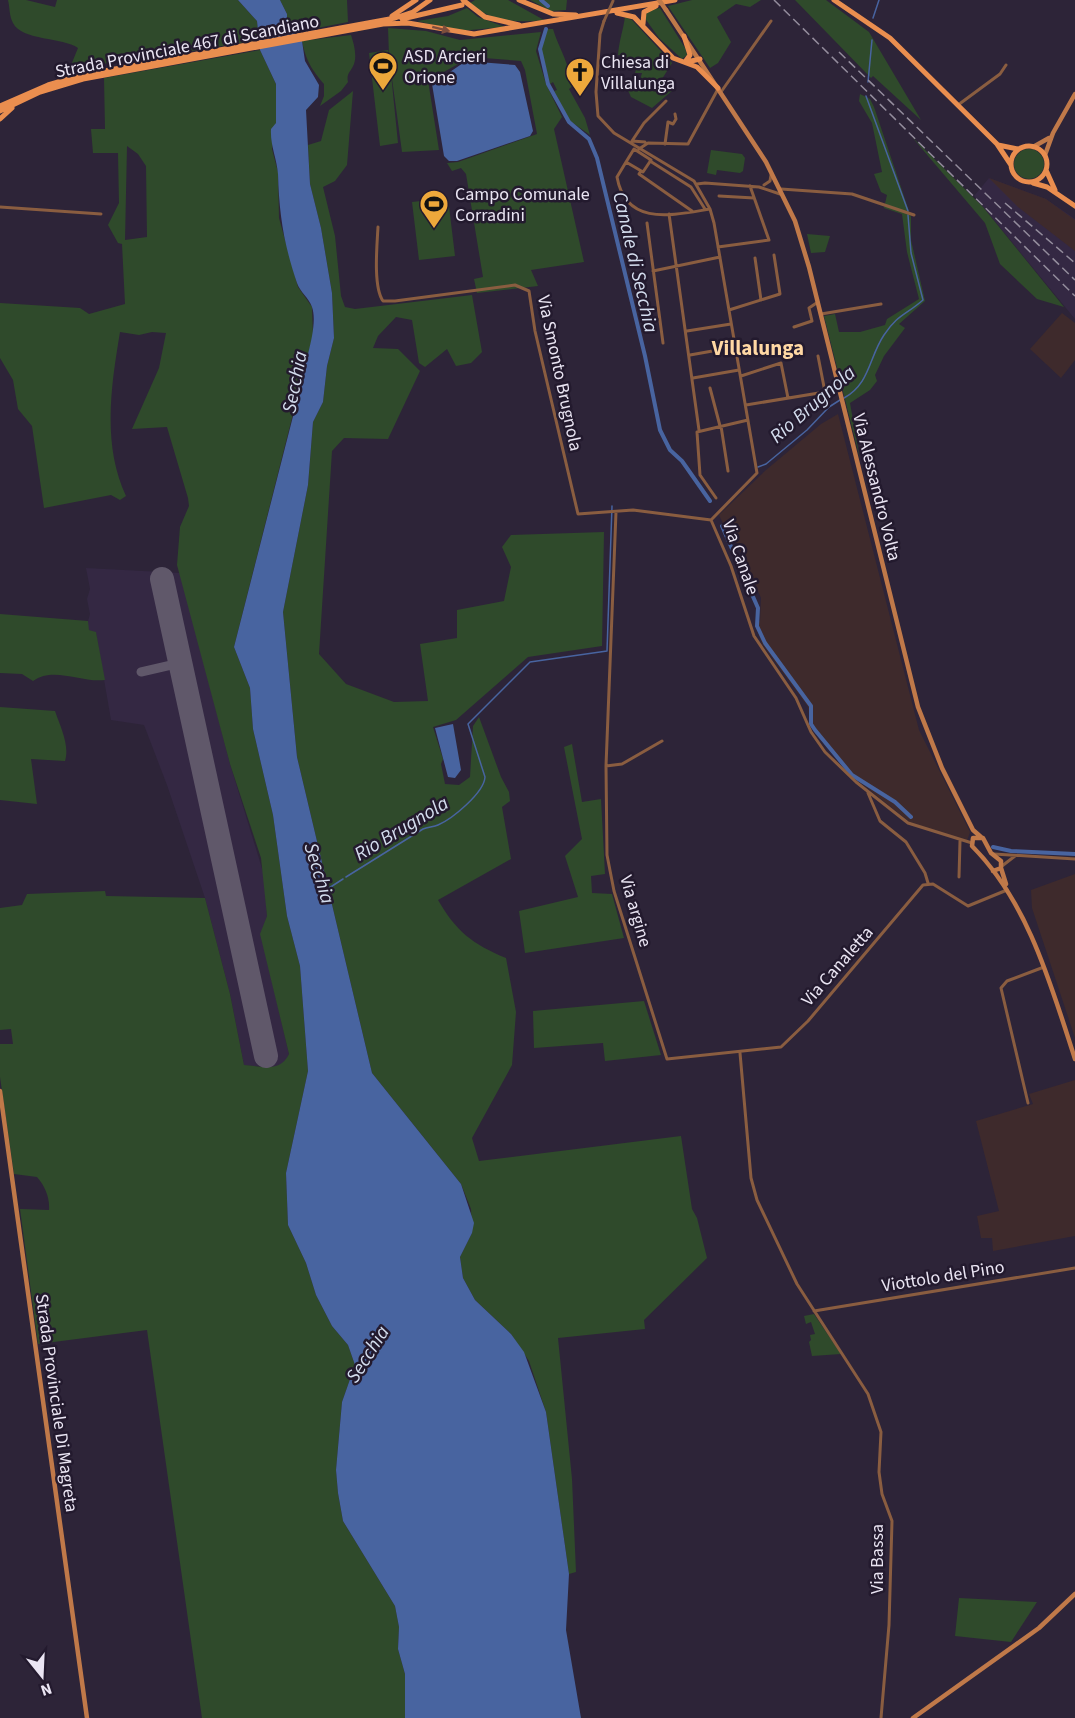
<svg xmlns="http://www.w3.org/2000/svg" width="1075" height="1718" font-family="'Source Sans 3',sans-serif">
<style>
.built{fill:#342843}
.industrial{fill:#3e2a2c}
.green{fill:#2f4a2b;fill-rule:evenodd}
.water{fill:#4864a0}
.lines{fill:none;stroke-linecap:round;stroke-linejoin:round}
.stream{stroke:#4864a0;stroke-width:1.5}
.canal{stroke:#4864a0;stroke-width:4}
.taxiway{stroke:#60586a;stroke-width:9}
.runway{stroke:#60586a;stroke-width:24}
.minor{stroke:#8a5d40;stroke-width:3}
.secondary{stroke:#c07949;stroke-width:4.5}
.primary{stroke:#ea8e4f;stroke-width:5}
.rail{stroke:#948d9d;stroke-width:1.5;stroke-dasharray:9 4.5;stroke-linecap:butt}
.minor-bridge{stroke:#8a5d40;stroke-width:3}
.secondary-bridge{stroke:#c07949;stroke-width:4.5}
.oneway{fill:#7d4e3d}
.labels{text-anchor:middle;stroke-width:5;stroke-linejoin:round;paint-order:stroke}
.street-label{font-size:18px;fill:#eae5f3;stroke:#231a2e}
.poi-label{font-size:18px;fill:#eae5f3;stroke:#231a2e;text-anchor:start}
.water-label{font-size:20px;font-style:italic;fill:#d4ddee;stroke:#231a2e}
.quarter-label{font-size:21px;font-weight:bold;fill:#ffd8a4;stroke:#231a2e}
</style>
<rect width="100%" height="100%" fill="#2d2438"/>
<!-- built -->
<path class="built" d="M989,178L1046,199L1075,219V319L974,196Z
M86,568L181,573L230,764L264,875L267,916L261,934L289,1054L285,1062L276,1068L244,1065L230,994L205,898L167,785L144,725L111,720L96,633L89,630L87,625L90,614L87,599L90,589Z"/>
<!-- industrial -->
<path class="industrial" d="M989,178L1046,199L1075,220V251L1018,207Z
M1062,313L1075,323V360L1061,378L1030,349Z
M838,414L919,730L970,832L967,841L912,824L851,775L815,733L810,724L808,707L762,644L755,623L760,621L761,598L736,542L732,543L719,515L766,470L821,424Z
M1075,874V1038L1032,908L1031,890Z
M1075,1080V1236L993,1251L992,1238H981L977,1216L999,1211L976,1121L1033,1104L1029,1094Z"/>
<!-- green -->
<path class="green" d="M8,0H26L55,7L57,0H238L257,21L259,40L173,54L165,48L164,53L69,70L78,48C63,37 22,41 13,23C9,16 10,8 8,0Z
M280,0H347L348,22L297,32L287,25V14Z
M475,0H508L544,20C518,23 490,22 470,3Z
M530,0H567L566,10L551,11Z
M692,0H761L750,7L736,4L717,17L731,42L718,63L710,68L668,6Z
M795,0H826L869,32L921,120L873,76L871,78Z
M467,8L478,17L505,27L459,31L417,21L448,16Z
M660,8L685,48L687,55L682,59L659,38L644,17L649,10Z
M625,17L632,20L672,63L662,79L673,90L652,108L631,97L625,84L632,78L640,80L642,73H635L637,66L626,64L624,56L618,55C619,41 623,31 625,17Z
M388,28L426,31L460,40L541,32L536,51L546,84L562,117L554,129L584,262L531,270L538,286L477,293L474,279L483,277L482,271L466,174L461,168L452,171L447,163L458,162L537,134L525,70L521,61L471,57L440,74H427L439,150L402,152L390,64L398,143L380,146L369,53L388,50L389,55Z
M547,29H553C557,43 564,54 568,68L572,69L575,84L569,89L585,118L590,135L570,121L554,91L557,90L553,82L550,84L541,48Z
M351,35C354,44 357,55 354,64C351,72 346,73 348,82L341,91L320,106L324,96V84C312,70 306,61 302,41Z
M260,50L276,84V123L272,149L278,172L279,218L298,287L312,307L313,335L234,647L250,688L253,729L273,815L287,916L300,966L308,1071L286,1173L288,1225L306,1263L316,1295L332,1326L348,1345L355,1365L342,1402L336,1470L338,1493L343,1521L395,1606L399,1627L398,1649L405,1674V1718H202L147,1330L38,1344L20,1209L49,1210C50,1198 45,1186 37,1177L14,1174L0,1077V1044H13L11,1029L0,1030V908L22,905L27,894L105,891L106,896L205,898L230,994L244,1065C262,1066 280,1073 289,1054L260,934L267,916L261,858L230,764L177,565L180,527L189,506L188,498L167,427L132,429L159,368L166,333L152,332L139,335L120,332C111,386 102,445 126,496L120,500L111,495L44,508L32,426L18,409L13,380L0,358V303L80,308L89,314L125,304L122,244L118,243L108,225L119,203L118,153H93L91,129H105L104,78ZM127,146L138,154L146,166L147,237L125,240Z
M353,91L347,165L335,181L323,187L335,236L341,296L345,307L355,309L472,295L482,352L471,363L456,366L447,349L425,367L419,363L412,320L396,317L378,336L373,348L398,349L420,371L388,439L344,438L332,451L319,654L346,684L394,702L428,701L420,644L457,638V610L504,601L511,567L502,547L511,535L604,532L602,646L528,657L456,720L433,727L443,759L441,764L445,784L459,785L470,777L473,726L479,717L501,777L509,792L510,801L502,807L511,859L438,900C456,931 472,944 506,958L516,1012L512,1065L472,1138L479,1161L681,1136L692,1209L697,1218L707,1258L644,1320L645,1329L558,1338L572,1479L576,1572L569,1574L546,1412L529,1361L511,1334L475,1300L463,1278L460,1257L472,1233L471,1209L461,1184L372,1073L297,757L283,612L308,485L313,422L323,402L327,366L334,338L332,293L321,228L310,184L308,145L321,141L329,110Z
M860,94L870,99L874,107L911,217V240L925,301L899,324L905,328L884,356L875,375L877,381L870,390L850,403L860,459L824,316L835,314L839,332H860L885,325L887,319L919,299L907,252L902,214L884,208L887,195L881,192L874,174L882,172L872,123L859,101Z
M912,137L983,207L1064,307L1037,299L1000,264L985,223Z
M1014 164a15 15 0 1 1 30 0a15 15 0 1 1-30 0Z
M711,150L742,154L745,158L743,171L740,173L717,170L716,175L707,173Z
M448,198L455,256L419,260L412,202Z
M807,234L830,236L825,252L811,253Z
M0,614L88,621L89,630L96,632L105,680C81,683 54,666 33,681L22,674L0,673Z
M0,707L55,711C60,726 70,745 65,761L31,759L37,804L0,800Z
M572,744L582,802L601,799L605,874L591,876L592,893L612,894L624,938L525,953L519,911L578,897L565,856L582,839L564,747Z
M644,1001L661,1055L605,1061L603,1043L534,1048L533,1011Z
M814,1314L841,1354L812,1356L809,1342L811,1340L810,1335L815,1334L811,1322L806,1324L804,1316Z
M959,1598L1037,1602L1011,1642L955,1636Z"/>
<!-- water -->
<path class="water" d="M238,0H280L287,14V25L302,41L305,61L319,85L318,97L306,110L310,184L321,228L332,293L334,338L327,366L323,402L313,422L308,485L283,612L297,757L372,1073L461,1184L474,1223L472,1233L460,1257L463,1278L475,1300L511,1334L524,1352L546,1412L569,1574L566,1630L581,1718H405V1674L398,1649L399,1627L395,1606L343,1521L338,1493L336,1470L342,1402L355,1365L348,1345L332,1326L316,1295L306,1263L288,1225L286,1173L308,1071L300,966L287,916L273,815L253,729L250,688L234,647L300,389C303,366 319,327 312,307C309,298 300,292 297,283C284,245 279,214 278,174C277,159 270,145 271,129L276,123V84L260,50L257,21Z
M466,61L515,65L520,72L533,131L530,136L457,161H449L444,156L431,78L444,76Z
M453,724L461,770L455,778L448,777L435,728Z"/>
<g class="lines">
<!-- stream -->
<path class="stream" d="M873,18L879,0
M868,82L872,40
M866,96L908,211
M844,398C870,384 869,357 884,335C898,314 906,315 923,300L911,253L908,215
M758,467L766,464L807,430L829,407L840,400
M346,877L423,829C428,827 434,827 438,825C452,819 484,793 485,777L468,724L530,662L607,651L612,506
M329,888L343,879"/>
<!-- canal -->
<path class="canal" d="M541,0L548,6
M546,29L540,49L548,84L569,122L589,139L597,158L645,356L660,430L670,450L682,461L710,501
M722,526L758,608L757,626L765,643L811,706V724L815,730L852,775L895,802L911,817
M993,847L1011,851L1075,854"/>
<!-- taxiway -->
<path class="taxiway" d="M141,672L180,663"/>
<!-- runway -->
<path class="runway" d="M162,579L266,1056"/>
<!-- minor -->
<path class="minor" d="M604,21L600,34L596,92L598,116L614,133L694,181L710,209L714,223L757,473L711,520
M721,92L771,21
M958,105L1000,74L1006,65
M645,142L632,141L644,123L666,101
M665,144L668,122L673,124L676,119L675,114
M634,149L651,160L643,172L626,162Z
M639,149L648,143L688,144L718,89
M650,161L691,187L705,209
M626,162L617,177C626,227 673,215 710,209
M641,171L639,174L692,211
M697,184L705,183L759,187L780,194
M764,185L770,181L771,175
M781,189L852,194L914,215
M719,196L754,198
M0,207L101,214
M669,214L699,430
M647,223L663,343
M378,227C377,245 373,287 383,301H395L515,285L529,291L535,331L578,514L633,510L711,520
M718,247L769,240L750,186
M755,258L761,300
M653,271L720,257
M729,310L780,294L774,255
M821,314L881,304
M794,327L812,321L809,308L818,302
M687,331L731,324
M690,355L735,347
M741,376L781,363L788,398
M693,378L739,370
M710,388L720,426
M746,405L825,392L818,356
M721,426L728,471
M716,498L700,475L697,432L748,420
M616,512L606,766L607,855L614,891L667,1059L781,1047L808,1021L923,885L933,884L968,906L1007,890
M711,520L731,566L754,636L796,698L811,732L825,752L856,782L908,823L972,843
M606,766L622,764L662,741
M868,793L880,821L906,842L925,873L928,883
M994,854L1075,859
M1002,866L1015,856
M959,877L960,841
M740,1053L751,1178L757,1200L797,1284L868,1394L881,1432L879,1472L882,1494L892,1521L889,1625L881,1718
M1028,1103L1001,988L1007,981L1044,967
M814,1311L1075,1268"/>
<!-- secondary -->
<path class="secondary" d="M666,10L766,162L795,221L809,267L918,707L942,768L973,830L981,837
M1033,147L1049,138
M1045,155L1053,133L1075,94
M1001,868L1006,884
M993,871L1001,868V861L991,853L983,838H973L972,846C1028,902 1051,985 1075,1059
M0,1091L87,1718
M913,1718L1039,1628L1075,1594"/>
<!-- primary -->
<path class="primary" d="M463,0L485,17L519,25
M519,0L553,14L576,15
M834,0L890,38L997,144L1011,165
M617,13L634,17L673,58L697,67L718,88
M392,16L416,0
M402,19L462,5
M643,24L644,12L656,6
M684,36L690,55L685,62
M687,62L700,59
M0,106L48,85L82,75L395,18L413,12L430,0
M0,111L40,92L83,79L383,24L408,23L474,34L675,0
M0,119L12,108
M998,145L1018,149
M1011 164a18 18 0 1 1 36 0a18 18 0 1 1-36 0Z
M1046,170L1055,190
M1033,183L1047,187L1075,206"/>
<!-- rail -->
<path class="rail" d="M774,0L1075,296
M839,52L1075,280
M1005,203L1075,263"/>
<!-- minor-bridge -->
<path class="minor-bridge" d="M604,21L613,1"/>
<!-- secondary-bridge -->
<path class="secondary-bridge" d="M659,0L666,10"/>
</g>
<!-- one-way arrows -->
<defs><path id="oneway-solid" d="M-6-.8H1V-3.2L6.5 0L1 3.2V.8H-6Z" transform="scale(1.5)"/></defs>
<use class="oneway" href="#oneway-solid" transform="translate(441 29) rotate(14)"/>
<!-- icons -->
<defs>
<g id="stadium-pin" transform="scale(1.5)"><path d="M0 17L-7.5 6A9.5 9.5 0 1 1 7.5 6Z" fill="#eda83b" stroke="#231a2e"/><path d="M0-5a6.5 5 0 1 0 0 10a6.5 5 0 1 0 0-10ZM-3.5-1.8h7v3.6h-7Z" fill="#111"/></g>
<g id="church-pin" transform="scale(1.5)"><path d="M0 17L-7.5 6A9.5 9.5 0 1 1 7.5 6Z" fill="#eda83b" stroke="#231a2e"/><path d="M-1.2-6h2.4v3.5h3.3v2.4h-3.3V6h-2.4V-.1h-3.3v-2.4h3.3Z" fill="#111"/></g>
</defs>
<g fill-rule="evenodd">
<use href="#stadium-pin" x="383" y="66"/>
<use href="#church-pin" x="580" y="72"/>
<use href="#stadium-pin" x="434" y="204"/>
</g>
<g class="labels">
<!-- street labels -->
<g class="street-label">
<text transform="translate(187 46) rotate(-11)" y="6">Strada Provinciale 467 di Scandiano</text>
<text transform="translate(560 373) rotate(78)" y="6">Via Smonto Brugnola</text>
<text transform="translate(877 487) rotate(76)" y="6">Via Alessandro Volta</text>
<text transform="translate(741 557) rotate(71)" y="6">Via Canale</text>
<text transform="translate(636 911) rotate(74)" y="6">Via argine</text>
<text transform="translate(837 966) rotate(-49)" y="6">Via Canaletta</text>
<text transform="translate(943 1276) rotate(-9)" y="6">Viottolo del Pino</text>
<text transform="translate(57 1403) rotate(82)" y="6">Strada Provinciale Di Magreta</text>
<text transform="translate(877 1559) rotate(-90)" y="6">Via Bassa</text>
</g>
<!-- poi labels -->
<g class="poi-label">
<text x="404" y="62">ASD Arcieri<tspan x="404" dy="21">Orione</tspan></text>
<text x="601" y="68">Chiesa di<tspan x="601" dy="21">Villalunga</tspan></text>
<text x="455" y="200">Campo Comunale<tspan x="455" dy="21">Corradini</tspan></text>
</g>
<!-- water labels -->
<g class="water-label">
<text transform="translate(636 262) rotate(77)" y="7">Canale di Secchia</text>
<text transform="translate(294 382) rotate(-79)" y="7">Secchia</text>
<text transform="translate(812 404) rotate(-41)" y="7">Rio Brugnola</text>
<text transform="translate(401 828) rotate(-31)" y="7">Rio Brugnola</text>
<text transform="translate(320 873) rotate(73)" y="7">Secchia</text>
<text transform="translate(367 1354) rotate(-58)" y="7">Secchia</text>
</g>
<!-- quarter labels -->
<g class="quarter-label">
<text x="758" y="355">Villalunga</text>
</g>
</g>
<!-- north arrow -->
<g transform="translate(42 1676) rotate(162)" stroke="#231a2e" stroke-width="4.5" paint-order="stroke">
<path d="M0-4.5L10 22L0 15L-10 22Z" fill="#eae5f3"/>
<text y="-9" font-size="16" font-weight="bold" text-anchor="middle" fill="#eae5f3">N</text>
</g>
</svg>
